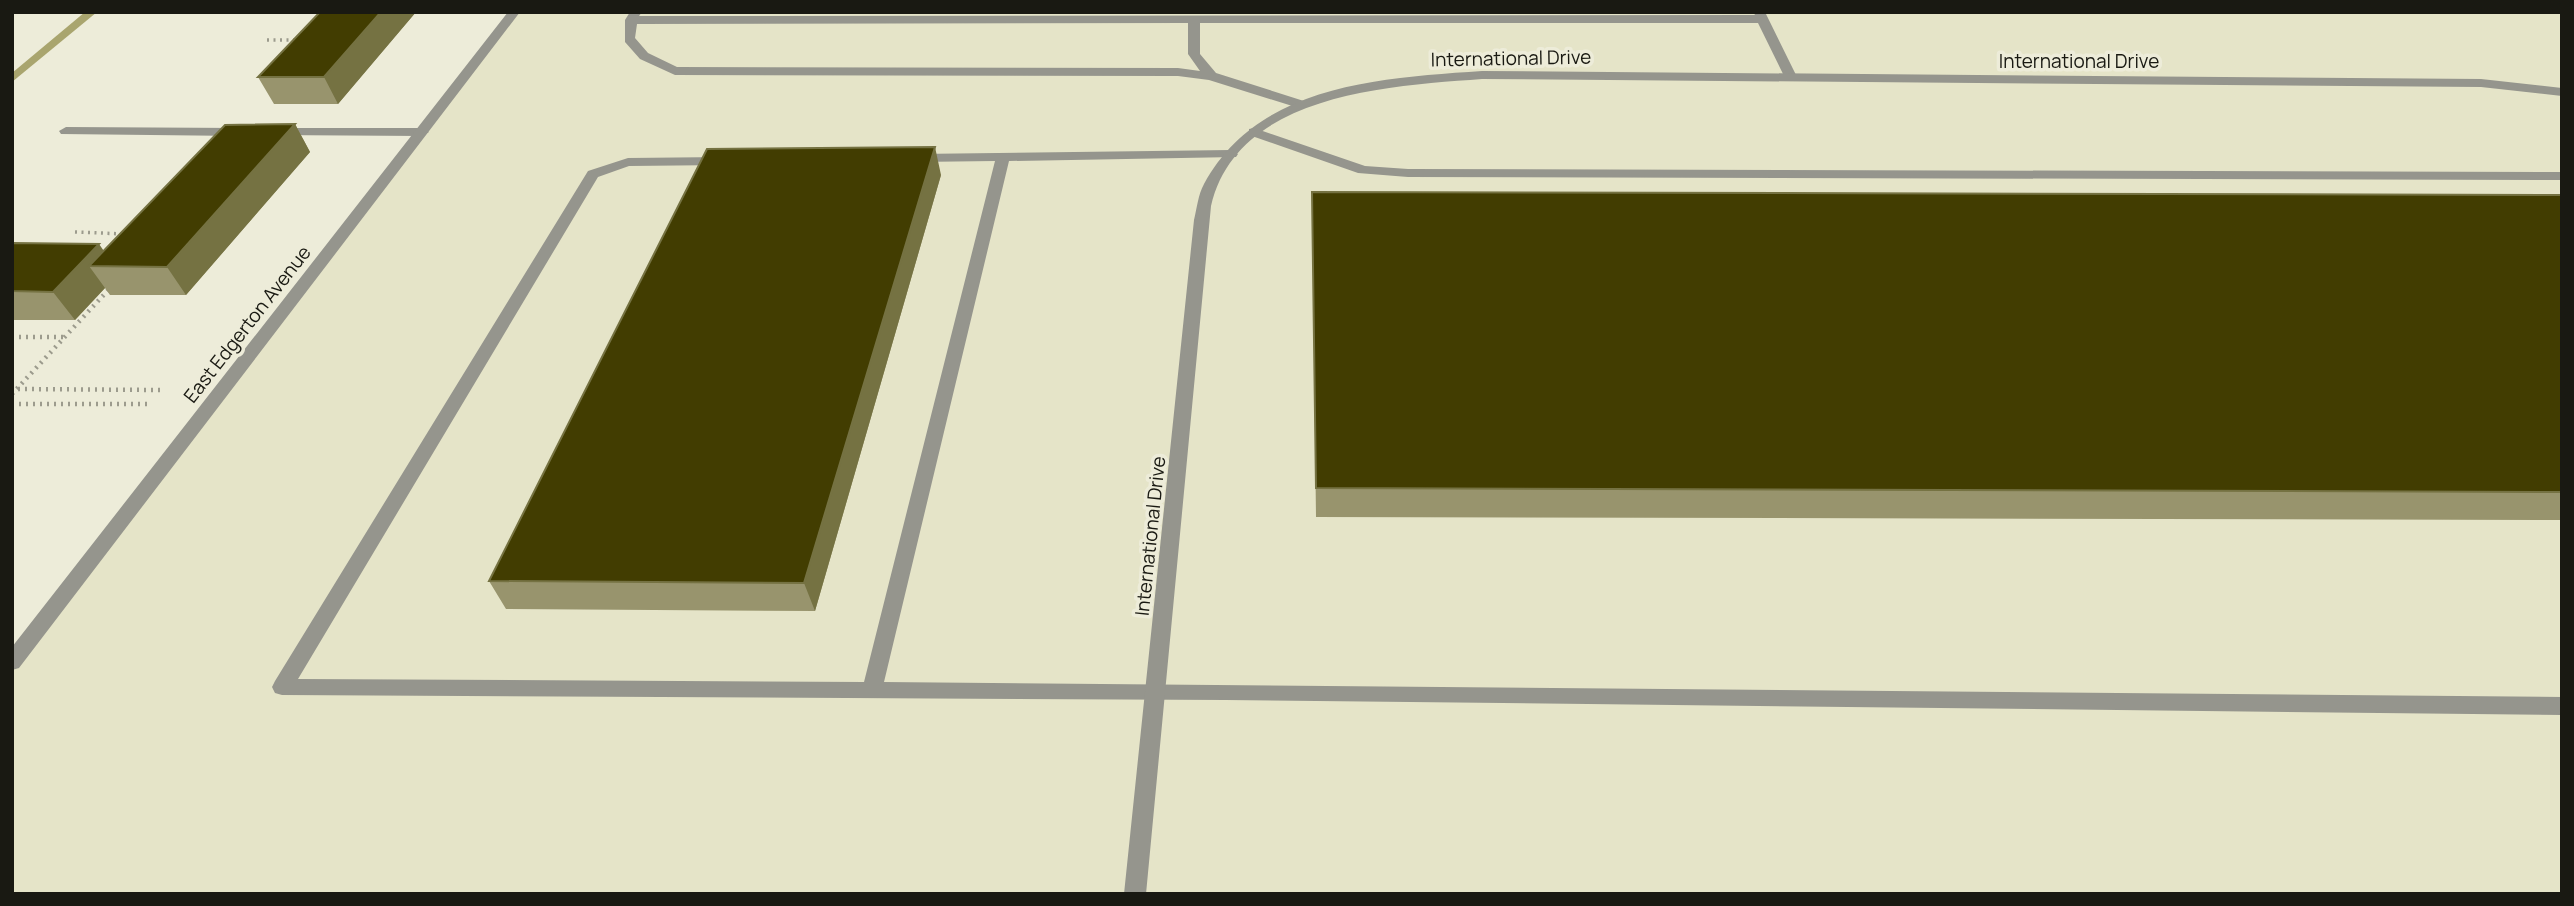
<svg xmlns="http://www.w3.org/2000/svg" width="2574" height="906" font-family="Manrope,sans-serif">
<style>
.built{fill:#e5e4c8}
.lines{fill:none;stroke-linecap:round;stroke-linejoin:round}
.stream{fill:#a9a56e;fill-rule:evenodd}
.path-far1{stroke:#9c9b8d;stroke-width:3.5;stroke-dasharray:2 4.5;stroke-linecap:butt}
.path{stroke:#9c9b8d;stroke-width:4.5;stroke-dasharray:2 5;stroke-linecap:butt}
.lane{fill:#95958d;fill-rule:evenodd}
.street{fill:#95958d;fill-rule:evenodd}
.wall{fill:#98946d}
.shaded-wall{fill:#757242}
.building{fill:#423d01;stroke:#757242;stroke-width:2}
.labels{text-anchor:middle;stroke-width:7;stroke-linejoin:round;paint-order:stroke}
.street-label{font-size:19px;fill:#191912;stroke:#edecd9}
</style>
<rect width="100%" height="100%" fill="#edecd9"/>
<!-- built -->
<path class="built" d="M515,12H2562V894H12V663Z"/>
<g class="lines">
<!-- stream -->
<path class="stream" d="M85,12H97L12,82V73Z"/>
<!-- path-far1 -->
<path class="path-far1" d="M267,40H298
M75,232L125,234"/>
<!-- path -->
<path class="path" d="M12,337H63
M18,389L161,390
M12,394L111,287
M12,404H148"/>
<!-- lane -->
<path class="lane" d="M630,12H642L639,16L1755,15L1753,12H1765L1797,77L1796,80H1786L1758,23H1200V54L1216,73L1307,102L1309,105L1302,109L1209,80L1178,76L675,75L640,59L625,42V20ZM1188,23V54L1200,71L1178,68L677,67L648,53L635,38L637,24Z
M66,127L240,128L247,132L240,136L61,134L59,131Z
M275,128H422L429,132L422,136L270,135L268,132Z
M1254,128L1365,166L1408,169L2562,172V180L1408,177L1358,173L1249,135V129Z
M1231,150L1238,154L1236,157L1009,161L884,682L2562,697V715L1226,700L282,695L275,693L272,687L275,681L588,171L628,158L724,157L731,161L724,165L629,166L598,177L298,679L864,682L995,161L916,162L909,158L916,154Z"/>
<!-- street -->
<path class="street" d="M508,12H520L19,668L12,670V647Z
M1482,71L2481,79L2562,88V96L2481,87L1482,79C1390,86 1237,93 1211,206L1146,894H1124L1194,220C1197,208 1198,195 1204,184C1258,84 1381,78 1482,71Z"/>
</g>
<!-- wall -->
<path class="wall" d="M154,12H416L338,104H274L258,77L320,13Z
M295,124L310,152L186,295H110L105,288L75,320H12V243L104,251Z
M941,175L815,611L506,609L489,581Z
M1312,192L2562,195V520L1316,517Z"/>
<!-- shaded-wall -->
<path class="shaded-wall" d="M381,12H416L338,104L324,77Z
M295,124L310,152L186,295L167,267Z
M935,147L941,175L815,611L804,583Z
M99,244L115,267L89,266L105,288L75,320L53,292Z"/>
<!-- building -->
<path class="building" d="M320,12H381L324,77H258Z
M295,124L167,267L89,266L225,125Z
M935,147L804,583L489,581L707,149Z
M1312,192L2562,195V492L1316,488Z
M12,243L99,244L53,292L12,291Z"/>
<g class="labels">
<!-- street labels -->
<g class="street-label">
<text transform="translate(1511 58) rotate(-1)" y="7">International Drive</text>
<text x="2079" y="68">International Drive</text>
<text transform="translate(247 324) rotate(-52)" y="7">East Edgerton Avenue</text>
<text transform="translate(1150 536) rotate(-84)" y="7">International Drive</text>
</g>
</g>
<!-- border -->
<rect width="2574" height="906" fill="none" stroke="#191912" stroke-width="28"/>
</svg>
